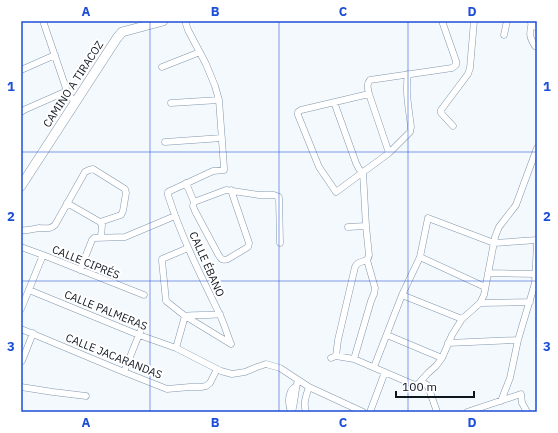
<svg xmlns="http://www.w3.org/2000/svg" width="558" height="433" font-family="'IBM Plex Sans',sans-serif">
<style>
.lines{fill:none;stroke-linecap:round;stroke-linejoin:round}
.street-casing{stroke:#8097ad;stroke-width:7}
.secondary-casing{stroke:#8097ad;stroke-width:10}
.street{stroke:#fff;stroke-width:6}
.secondary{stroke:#fff;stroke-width:9}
.grid{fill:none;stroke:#1d4ed8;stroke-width:1;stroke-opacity:0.55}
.labels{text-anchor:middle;stroke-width:4;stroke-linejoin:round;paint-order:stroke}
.street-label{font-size:11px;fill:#0e161e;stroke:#fff}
.neatline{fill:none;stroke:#1d4ed8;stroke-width:1.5}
.grid-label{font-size:13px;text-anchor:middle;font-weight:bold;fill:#1d4ed8}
</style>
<rect width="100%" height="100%" fill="#f4f9fd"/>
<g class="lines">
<!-- street casing -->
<g class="street-casing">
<path id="street" d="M43,21L67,91C69,96 71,99 76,101
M185,21L188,30L206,64L215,86L219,100L224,168V170L213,171L170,191L168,192V195C181,236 200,274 219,313C224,323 227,334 231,344
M532,21C530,33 528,35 535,46
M504,35L507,21
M162,67L200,52
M21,70L55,55
M369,94L301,110L298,112V115L319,167L336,192L389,153L410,132L411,127C409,109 405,92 408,74
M334,102L356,163L359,169L363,173L366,226L369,255C368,264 358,259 355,267L338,340L336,356
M171,103L219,100
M21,112L26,109L67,91
M453,126L441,113V110L468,74L470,68L474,21
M165,142L222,138
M389,153L369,94C368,88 366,85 370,80L452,68L456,65V61L442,21
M186,183L194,202L193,206L195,211L218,254C221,259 222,261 228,259L248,247L249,243L231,190
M194,202L226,190L259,195H274L279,197L280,243
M67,203L100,222L102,225L101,237
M348,227L366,226
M21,230C27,231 32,229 39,228C46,228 49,230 55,225L85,172L89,170L93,169L125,189L126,193L123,211L121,215L100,222
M21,247L43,255L144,295
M188,248L162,259V261L166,301L185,316L231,344
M420,257L485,287
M80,270L92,240L94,238L125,237L175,216
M488,273L535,274
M29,290L139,335L176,348L221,371L232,374L245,372L257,367L266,364L280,368L309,387L363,412
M402,295L462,319
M480,303L530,302
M21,309L43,255
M185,316C197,314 208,316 220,314
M21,329L124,372L167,389L190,387H201L206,386L210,383L217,369
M387,335L442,358
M448,343L518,340L535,283L537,243
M176,348L185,316
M331,358L336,356L354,359L410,383L416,385L419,383L428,373L436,366L442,358L452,335L462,319L480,303L484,295L495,237L499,227L516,205L537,148
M354,359L371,301L374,294L375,288L367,260
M22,361L33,333
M374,367L402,295L420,257L428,218L494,243L537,240
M124,372L142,327
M421,382L427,385L429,389L437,412
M21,387L53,392L86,396
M501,401L510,378L518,340
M291,412C289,406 288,397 291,391C292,389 294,388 296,386
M292,412C295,401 295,390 298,380
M306,412C303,403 306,396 309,387
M370,412L385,372
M467,412L521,394L522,403L527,412"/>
</g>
<!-- secondary casing -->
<g class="secondary-casing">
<path id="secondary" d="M532,21L537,26
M21,186L117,38L122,32L163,21"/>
</g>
<!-- street -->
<use href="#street" class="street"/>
<!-- secondary -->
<use href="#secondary" class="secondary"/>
</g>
<!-- grid -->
<path class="grid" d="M150,21V412M279,21V412M408,21V412M21,152H537M21,281H537"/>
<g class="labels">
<!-- street labels -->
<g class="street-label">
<text transform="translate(73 84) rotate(-57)" y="4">CAMINO A TIRACOZ</text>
<text transform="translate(86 262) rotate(22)" y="4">CALLE CIPRÉS</text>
<text transform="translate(207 264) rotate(66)" y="4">CALLE ÉBANO</text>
<text transform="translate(106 310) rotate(22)" y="4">CALLE PALMERAS</text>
<text transform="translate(114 356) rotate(22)" y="4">CALLE JACARANDAS</text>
</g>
</g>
<!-- border -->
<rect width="558" height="433" fill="none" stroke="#ffffff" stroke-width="44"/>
<!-- scale -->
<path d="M396 391v6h78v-6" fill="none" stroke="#0e161e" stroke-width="2"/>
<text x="402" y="391" font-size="12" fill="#0e161e" stroke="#ffffff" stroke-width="3" paint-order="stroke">100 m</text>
<rect x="22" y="22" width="514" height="389" class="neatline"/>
<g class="grid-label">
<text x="86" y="16">A</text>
<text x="215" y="16">B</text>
<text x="343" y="16">C</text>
<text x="472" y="16">D</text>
<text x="11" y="91">1</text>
<text x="547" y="91">1</text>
<text x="11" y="221">2</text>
<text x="547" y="221">2</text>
<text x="11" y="351">3</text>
<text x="547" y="351">3</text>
<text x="86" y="427">A</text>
<text x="215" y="427">B</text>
<text x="343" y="427">C</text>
<text x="472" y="427">D</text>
</g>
</svg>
